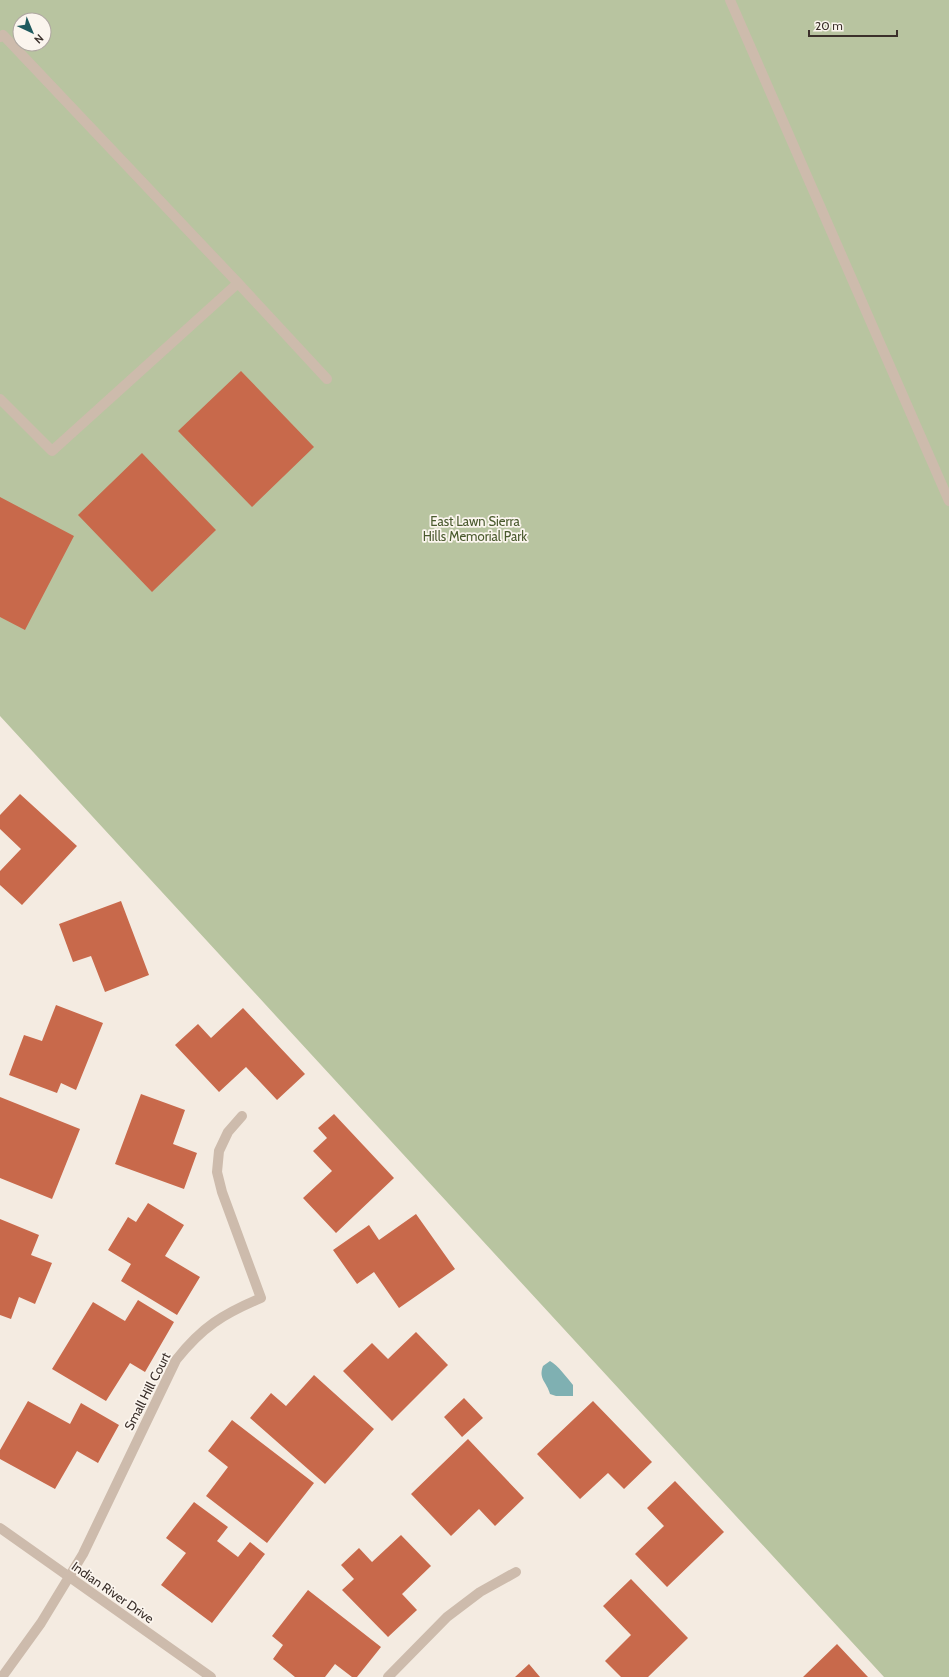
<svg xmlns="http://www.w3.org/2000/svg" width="949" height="1677" font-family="Cabin,sans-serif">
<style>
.green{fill:#b8c4a0;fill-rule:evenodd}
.water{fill:#7fb0b2}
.building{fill:#c8694b}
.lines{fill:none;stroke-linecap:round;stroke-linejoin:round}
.minor{stroke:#cdbbac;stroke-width:10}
.labels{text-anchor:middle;stroke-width:3.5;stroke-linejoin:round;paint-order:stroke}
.park-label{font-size:13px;fill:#4a5a2e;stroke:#fbf5ee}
.street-label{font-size:13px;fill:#3b302b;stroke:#fbf5ee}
</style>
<rect width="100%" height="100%" fill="#f4ebe1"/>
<!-- green -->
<path class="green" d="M0,0H949V1677H884L0,716ZM20,20H44V44H20Z"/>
<!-- water -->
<path class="water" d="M550,1361C558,1365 567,1378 573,1385V1396H556L550,1394C547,1382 538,1379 543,1366Z"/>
<!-- building -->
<path class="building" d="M241,371L314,447L252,507L178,431Z
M142,453L216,530L152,592L78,515Z
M0,497L74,536L25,630L0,617Z
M20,794L77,846L22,905L0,885V871L21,849L0,829V815Z
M121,901L149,975L105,992L91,956L73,962L59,924Z
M56,1005L103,1023L76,1090L61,1083L57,1093L9,1075L24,1035L42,1041Z
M243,1008L305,1074L277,1100L246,1067L219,1092L175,1045L198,1024L211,1038Z
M141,1094L185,1110L173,1144L197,1153L184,1189L115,1164Z
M0,1097L80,1129L52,1199L0,1178Z
M334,1114L394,1178L336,1233L303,1198L332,1171L313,1151L327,1138L318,1128Z
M148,1203L184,1225L165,1256L200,1277L177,1315L121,1281L131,1264L108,1250L128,1217L136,1222Z
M416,1214L455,1269L399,1308L374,1272L357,1284L333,1250L369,1225L379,1240Z
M0,1219L39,1235L31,1255L52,1263L35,1304L19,1297L11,1319L0,1315Z
M138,1300L174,1322L145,1372L130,1363L106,1401L52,1369L93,1302L125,1321Z
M416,1332L448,1365L392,1421L343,1371L372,1343L388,1359Z
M314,1375L374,1429L325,1484L250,1418L271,1393L286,1406Z
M464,1398L483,1418L462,1437L444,1417Z
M28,1401L70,1424L81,1403L119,1425L98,1463L77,1451L55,1489L0,1459V1450Z
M593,1401L652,1462L624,1489L608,1473L580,1499L537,1454Z
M232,1420L314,1483L267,1543L206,1496L228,1467L208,1451Z
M468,1439L524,1498L495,1526L479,1509L451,1536L411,1494Z
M675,1481L724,1532L667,1587L635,1554L664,1526L647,1508Z
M194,1502L228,1527L217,1541L238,1557L250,1542L265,1554L212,1623L161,1585L186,1553L166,1538Z
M401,1535L431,1566L402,1594L417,1610L388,1637L342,1590L354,1579L341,1565L359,1548L372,1562Z
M631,1579L688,1638L648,1677H621L605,1661L631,1635L603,1606Z
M308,1590L381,1647L357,1677H352L335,1664L325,1677H295L273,1659L283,1645L272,1636Z
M837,1644L868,1677H803Z
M529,1664L540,1677H515Z"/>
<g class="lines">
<!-- minor -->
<path class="minor" d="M730,0L949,501
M0,37L3,35L238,283
M0,399L52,451L238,283L327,379
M0,1528L211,1677
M2,1677L41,1623L83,1554L176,1360C202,1327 223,1314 261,1298L222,1192L217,1172L219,1151L228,1132L242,1116
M388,1677L447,1617L480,1592L516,1572"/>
</g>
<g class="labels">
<!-- park labels -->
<g class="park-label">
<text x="475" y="526">East Lawn Sierra<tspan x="475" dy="15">Hills Memorial Park</tspan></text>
</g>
<!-- street labels -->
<g class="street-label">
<text transform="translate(147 1391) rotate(-63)" y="5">Small Hill Court</text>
<text transform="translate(113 1592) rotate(35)" y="5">Indian River Drive</text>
</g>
</g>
<!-- north arrow -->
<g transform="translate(32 32) rotate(136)"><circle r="19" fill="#fbf5ee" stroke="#aea6a0"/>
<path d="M0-3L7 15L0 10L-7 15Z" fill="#1f5a5e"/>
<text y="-6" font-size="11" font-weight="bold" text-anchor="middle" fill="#3b302b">N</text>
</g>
<!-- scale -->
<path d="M809 30v6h88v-6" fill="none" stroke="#3b302b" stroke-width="2"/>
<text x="815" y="30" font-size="12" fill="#3b302b" stroke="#fbf5ee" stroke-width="3" paint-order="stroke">20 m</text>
</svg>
